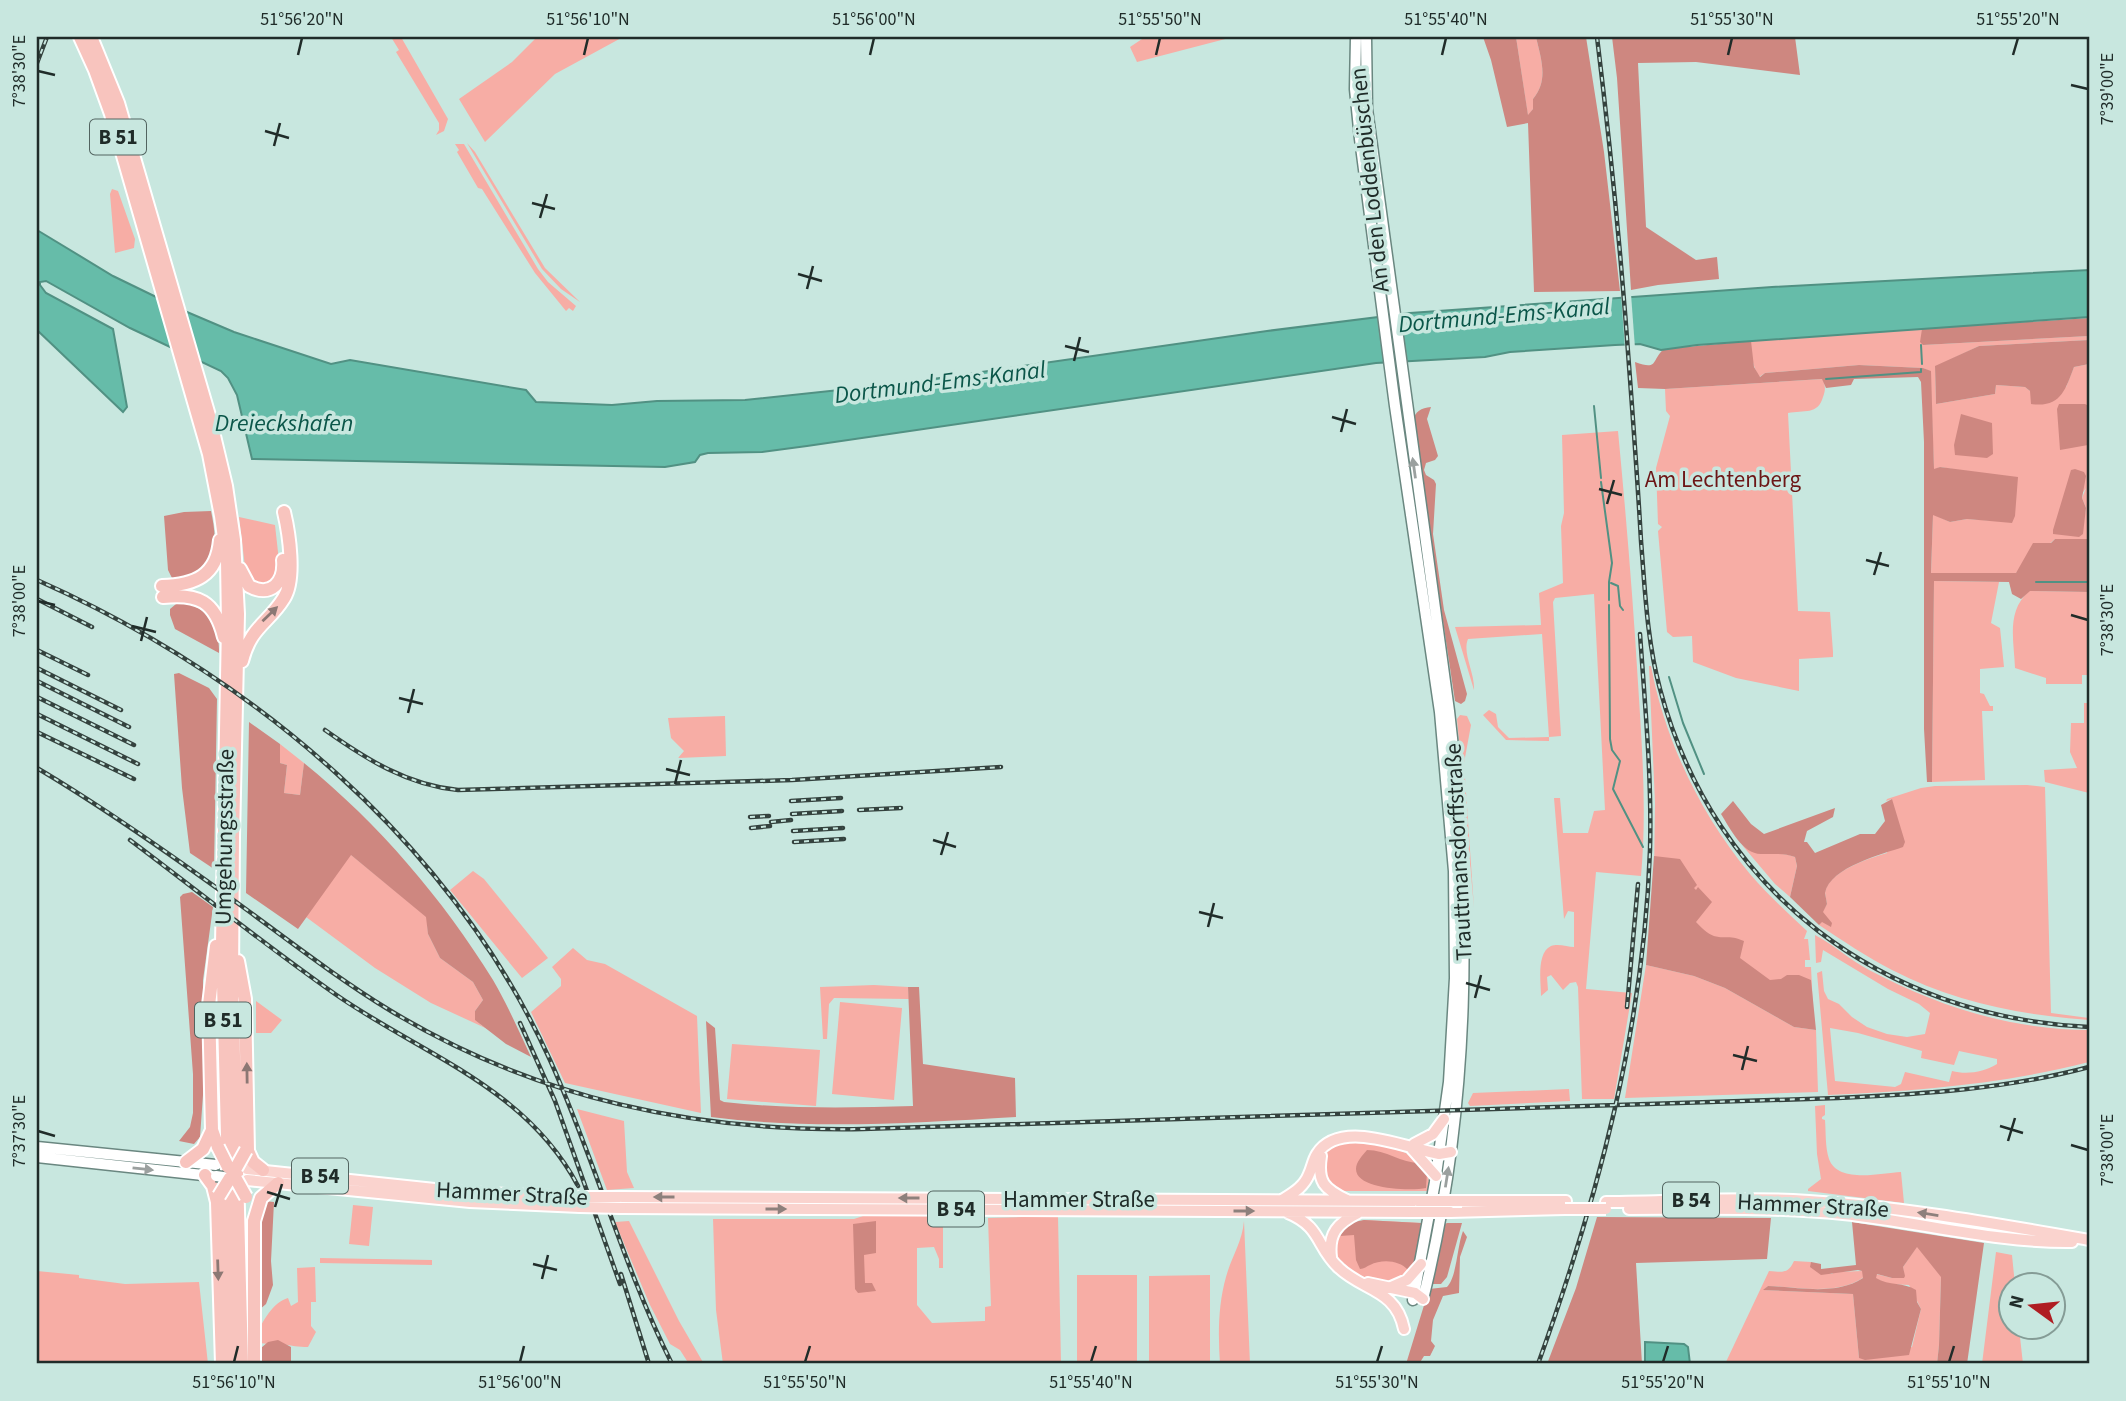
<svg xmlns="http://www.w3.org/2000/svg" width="2126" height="1401" font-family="'Source Sans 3',sans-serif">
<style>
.green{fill:#f7ada5;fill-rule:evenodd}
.forest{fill:#ce8780}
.water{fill:#66bca9;stroke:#519183;stroke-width:2}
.pier{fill:#c8e7df}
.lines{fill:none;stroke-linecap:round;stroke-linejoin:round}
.stream{stroke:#519183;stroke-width:2}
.secondary-casing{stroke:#6a8780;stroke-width:13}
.primary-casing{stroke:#fff;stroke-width:14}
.trunk-casing{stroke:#fff;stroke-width:16}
.secondary{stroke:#fff;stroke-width:10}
.primary{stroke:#fad3ce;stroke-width:10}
.trunk{stroke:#f8c4be;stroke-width:12}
.rail-casing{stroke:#34423e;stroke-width:4.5}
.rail{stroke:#c8e7df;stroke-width:2;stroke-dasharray:5;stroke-linecap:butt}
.secondary-bridge-casing{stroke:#6a8780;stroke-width:13;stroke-linecap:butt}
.primary-bridge-casing{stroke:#fff;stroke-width:14;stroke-linecap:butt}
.trunk-bridge-casing{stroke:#fff;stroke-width:16;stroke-linecap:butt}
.secondary-bridge{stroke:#fff;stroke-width:10}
.primary-bridge{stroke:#fad3ce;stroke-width:10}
.trunk-bridge{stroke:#f8c4be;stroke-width:12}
.oneway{fill:#9ba09f}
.oneway2{fill:#8c7874}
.oneway3{fill:#8d807c}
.ticks{fill:none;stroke:#202c29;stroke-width:2.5}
.labels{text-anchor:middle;stroke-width:7;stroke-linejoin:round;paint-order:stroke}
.shield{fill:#c8e7df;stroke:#526460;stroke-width:2}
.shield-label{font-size:21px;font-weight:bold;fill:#202c29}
.street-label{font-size:23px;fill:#202c29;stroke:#c8e7df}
.park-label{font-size:23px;fill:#6c1616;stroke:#c8e7df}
.water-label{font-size:24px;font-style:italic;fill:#0b5649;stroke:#c8e7df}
.neatline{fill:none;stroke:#202c29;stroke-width:2.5}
.ticks-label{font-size:18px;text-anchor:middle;fill:#202c29}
</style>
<rect width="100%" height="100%" fill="#c8e7df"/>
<!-- green -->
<path class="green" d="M391,37H401L448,119L444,131L436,135L439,130V123L396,52L399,50Z
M537,37H623L555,74L485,142L459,99L512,62Z
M1145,37H1233L1137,62L1130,47Z
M1516,37H1536C1541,59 1549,80 1533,99V109L1528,116Z
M467,143L475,152L545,268L580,302L561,289L542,269Z
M455,144H464L538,269L548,282L576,306L573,311L569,308L566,311L535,273L482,189L478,188L457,152L459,150Z
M112,189L118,191L135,239L134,248L115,253L110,194Z
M1922,329L1923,345L2089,336V340L1979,346L1935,367L1936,404L1995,394L1996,385L2025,387L2030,391L2066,387L2074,367L2089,364L2087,445L2089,442V539H2055L2016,573L1931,574L1933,514L1950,522L1967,519L2012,522L1976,473L1940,467L1934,470L1930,371L1923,368L1859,365L1765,373L1759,377C1753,366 1750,354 1751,341ZM2086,488L2082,498L2086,508L2082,534H2053Z
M1823,379C1825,386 1826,389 1823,397C1818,415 1804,410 1788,413L1798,611L1830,612L1833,652V657L1799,659V691L1736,678L1693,662L1692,636L1673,637L1667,632L1658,531L1662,527L1658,524L1656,468L1670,416L1666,411L1665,389Z
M1618,431C1626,515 1633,599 1638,683C1642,747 1647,811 1641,876L1596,872L1586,989L1632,993L1614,1099H1582L1578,987L1576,982L1570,983L1563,990L1551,975L1547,977L1548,990L1541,996C1541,983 1536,953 1551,946C1558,943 1568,947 1574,947V912L1568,911L1564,919L1554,798H1560L1563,833H1588L1594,811L1605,810L1594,594L1555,598L1553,602L1561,736L1549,737V741L1506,740L1483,715L1489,710L1496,714L1498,727L1509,738L1549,737L1542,634L1468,639C1462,653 1475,673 1474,690L1455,627L1541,625L1539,593L1563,583L1561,526L1564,513L1562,435Z
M239,517L275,525L280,570L269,586L251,582L245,567Z
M1934,581L1999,582L1991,623L2000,628L2004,667L1980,669V693L1984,694L1990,706H1993V711H1982L1985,780L1932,782Z
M2029,591L2089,592V675H2082V684H2046V678L2015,668C2014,640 2006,612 2029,591Z
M1649,666H1651C1665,741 1701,815 1750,874C1767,894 1788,913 1807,931L1804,939H1808L1810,960H1805V967H1811L1813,1007L1737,968L1654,876L1655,803Z
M2084,703H2089V793L2045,782L2044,770L2077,768L2070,752L2071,723H2084Z
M1460,715L1467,716L1471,725L1464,763L1474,908L1457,719Z
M725,716L726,756L678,758L684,751L671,738L668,718Z
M280,744L304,763L300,795L284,793L287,765L280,763Z
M2027,785L2045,787L2051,1013L2089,1018V1020C2020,1015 1954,1002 1892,970C1867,957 1843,941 1819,925L1822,921L1830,926L1831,923L1822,912L1827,904C1827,903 1825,894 1825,892C1829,871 1870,858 1887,853L1892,799L1886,801L1887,799L1921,788L1935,786Z
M1742,845C1761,860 1774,849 1795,857L1797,866L1790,897L1775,884Z
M350,854L427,917L428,934L440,958L473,982L483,1000L475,1011L481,1025L494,1032L431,1003L375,968L306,917Z
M473,871L484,879L548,958L522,978L450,890Z
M1815,935C1834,945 1850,960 1869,970C1937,1006 2011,1030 2089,1030V1062C2003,1084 1917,1091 1828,1095L1817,973L1822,971L1824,991L1828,999L1839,1004L1852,1017L1867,1027L1887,1034L1907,1037L1925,1034L1930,1013L1919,1004L1888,989L1823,950L1821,962L1816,963ZM1830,1028L1858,1033L1922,1051L1921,1058L1954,1065L1959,1051L1997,1059V1064C1984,1072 1967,1075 1952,1071L1949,1082L1905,1072L1901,1084L1895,1087L1835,1081Z
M573,948L587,960L605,964L697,1016L701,1113L565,1083L531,1012L561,986V979L552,967Z
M1646,965L1694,976L1725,988L1794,1027L1816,1030L1818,1092L1625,1098Z
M874,985L908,987L909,999L834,998L829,1004L827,1039H823L820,987Z
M256,1001L282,1020L271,1033H256Z
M840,1002L902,1008L894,1100L832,1094Z
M732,1044L820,1050L816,1106L727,1099Z
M1569,1089L1570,1101L1470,1106L1468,1103L1473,1093Z
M1825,1105V1115L1822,1117V1119L1825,1120C1826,1132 1825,1147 1829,1159C1838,1184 1881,1173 1901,1172L1904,1203L1808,1191V1189L1821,1179L1817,1154L1815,1106Z
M577,1109L624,1121L627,1172L634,1188L607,1190Z
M1347,1140C1380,1144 1431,1148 1430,1191H1342L1332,1189L1324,1179C1325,1153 1322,1151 1347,1140Z
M353,1205L373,1207L369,1246L349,1244Z
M863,1216H943V1268H939V1259L934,1247L917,1248V1305L932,1323L985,1321V1307L991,1306L988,1218L1058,1216L1061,1364H723L716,1310L713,1219H854Z
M1364,1220L1421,1223L1409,1273C1405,1275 1398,1281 1394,1282C1372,1288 1350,1271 1335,1258L1333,1240L1342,1230Z
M629,1221L679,1321L704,1364H689L680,1350L670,1344L650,1305L615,1222Z
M1244,1221L1250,1364H1220C1218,1335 1218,1305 1226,1277C1232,1255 1242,1243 1244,1221Z
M1917,1246L1941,1276L1939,1345L1937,1364H1725L1769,1271C1783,1272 1788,1274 1794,1261L1811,1262V1267L1832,1274L1834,1272L1863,1271L1864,1277C1837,1296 1798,1287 1768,1286L1764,1290L1853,1294L1859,1358L1912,1347L1921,1309L1909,1285L1888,1284L1876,1279V1274L1892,1278H1904L1903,1267Z
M1996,1252L2012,1255L2015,1285L2010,1286V1328H2019L2023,1364H1982Z
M320,1258L432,1260V1265L320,1263Z
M315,1267L316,1302H311V1326L316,1332L308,1347C298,1347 292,1346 283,1344C274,1341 267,1346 258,1342L256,1335C263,1321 273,1302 288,1298L291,1306L298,1302L297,1268Z
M37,1271L79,1275V1278L125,1284L199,1282L208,1364H37Z
M1077,1275H1137V1364H1077Z
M1210,1275V1364H1149V1276Z"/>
<!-- forest -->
<path class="forest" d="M1483,37H1516L1528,115L1533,109V99C1549,80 1541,59 1536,37H1586L1604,152L1620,291L1534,292L1528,123L1507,127L1491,60Z
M1612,37H1795L1800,75L1696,62L1638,63L1646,227L1696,260L1717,257L1719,279L1658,285L1631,290L1617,78Z
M2089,318V336L1923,345L1920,342L1922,329Z
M2089,340V364L2074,367C2065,391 2060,408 2031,404L2030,391L2025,387L1996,385L1995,394L1936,404L1935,366L1979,346Z
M1751,341L1754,367L1760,377L1765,373L1859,365L1923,368L1931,371L1934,469L1940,467L2018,477L2015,516L2012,523L1967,519L1950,522L1933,515L1931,573H2016L2033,543H2051L2055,539H2089V592L2030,591L2021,599L2012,594L2009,582L1934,581L1932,782H1927L1924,729V442L1921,382L1918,377L1854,379L1851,385L1826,388L1822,379L1665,389L1638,388L1635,362C1659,371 1651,360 1664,349Z
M2059,404H2085L2089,406L2088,445L2060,450L2057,409Z
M1431,407L1427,419L1438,456L1435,460L1426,463L1424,470L1426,475L1434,480L1436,484L1433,534L1444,610L1467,694L1465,701L1461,704L1455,701L1413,421C1415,411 1421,408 1431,407Z
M1961,414L1992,423L1993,454L1987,458L1955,455L1954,445Z
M2075,469L2084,472L2086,476L2082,498L2086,508L2083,534L2079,537L2053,534V530L2071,470Z
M211,511C215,530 220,558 200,572C193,577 181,578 173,580L168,570L164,516L184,512Z
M180,603C208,605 220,628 219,653L175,629L170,615V609L176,604Z
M179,673L209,688L217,699L214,869L190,853L182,788L174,674Z
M249,722L280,744V763L287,765L284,793L300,795L304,763C379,824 442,898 493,980C507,1004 519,1031 531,1057L506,1044L475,1020V1011L483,1000L473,982L440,958L428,934L426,917L351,855L298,929L246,893Z
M1892,799L1905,842L1903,847C1883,854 1830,867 1825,893C1825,893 1827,903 1827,904L1823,912L1832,923L1831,927L1822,922L1819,925L1790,897L1797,866L1795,857C1784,853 1772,854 1761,854C1742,854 1730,828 1721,814L1733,801L1751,824L1764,834L1835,808L1833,817L1807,831L1804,842H1807L1815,853L1860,834H1875L1885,821L1881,805Z
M1654,856L1680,859L1697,885L1694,888L1696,890L1698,887L1712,902L1696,922C1719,947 1722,931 1744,941L1740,958L1770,980L1781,979L1787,975H1799L1811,980L1816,1030L1794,1027L1725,988L1694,976L1646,965Z
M192,892L213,907L203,980L204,1081L200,1137L194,1144L179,1141L190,1127L193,1113V1074L180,897L183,894Z
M908,987H919L923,1064L1015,1078L1016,1117C914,1123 812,1130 711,1117L706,1021L715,1028L720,1100L724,1102C786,1109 850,1108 913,1106Z
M1367,1150C1386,1150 1401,1163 1420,1163L1427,1173L1426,1188C1412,1191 1356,1190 1356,1169C1356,1162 1362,1156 1367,1150Z
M264,1201L274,1202L271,1261L273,1285L266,1304L259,1310L261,1212Z
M1597,1217L1771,1218L1767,1259L1636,1263L1642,1364H1630L1629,1362L1547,1364L1576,1288Z
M1364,1220L1421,1223L1416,1263L1411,1270H1408C1399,1260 1382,1259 1370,1265C1367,1266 1364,1269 1360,1269L1356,1260L1354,1235L1340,1236L1349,1223Z
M876,1221V1253L864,1255L865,1283H872L876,1291L858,1293L855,1289L853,1224Z
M1852,1222L1984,1243L1967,1364H1937L1939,1345L1941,1277L1917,1247L1903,1267L1905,1276L1904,1278H1892L1877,1274L1876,1278C1889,1286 1904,1282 1916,1290L1917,1302L1921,1309L1909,1355L1865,1360L1859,1358L1853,1294L1763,1290L1768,1286C1798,1287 1836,1296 1863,1278L1862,1271L1858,1270L1821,1275L1810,1267L1811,1262L1821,1264V1269L1856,1265Z
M1447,1223H1462L1447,1277L1441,1284H1429L1443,1225Z
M1463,1231L1467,1237L1460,1257L1459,1293L1443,1296L1433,1320L1431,1341L1435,1346L1430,1356H1424L1419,1364H1406L1429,1289L1447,1287C1457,1277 1457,1246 1463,1231Z
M278,1340L291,1347V1364H259L261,1348L268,1342Z"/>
<!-- water -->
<path class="water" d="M37,230L113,276L187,312L234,332L331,364L350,360L526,390L536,402L612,405L657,401L745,400L905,383L1267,331L1410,313L1772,287L2089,270V317L1697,345L1661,350L1640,344L1615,345L1510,352L1485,357L1376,363L807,446L762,452L708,453L700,455L695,462L665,467L252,459L237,395L228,378L221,371L130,328L46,281L40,282V285L46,293L113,329L127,407L123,412L37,330Z
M1645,1342L1684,1344L1688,1347L1690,1364H1645Z"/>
<!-- pier -->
<path class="pier" d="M1621,294H1631L1635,348L1625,349Z"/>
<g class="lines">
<!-- stream -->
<path class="stream" d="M1921,345L1922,364
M1826,379L1921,372V369
M1594,406L1601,478
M1601,482L1612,563L1609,582V600
M2036,582H2089
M1611,583L1618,586L1620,606L1623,610
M1609,605L1610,739L1612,750L1620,761L1613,789L1643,847
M1669,677L1683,723L1704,774"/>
<!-- secondary casing -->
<g class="secondary-casing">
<path id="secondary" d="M1356,37L1355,89L1360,139L1395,406L1440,712L1454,871L1455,978L1449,1082L1435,1182L1413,1300
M1366,37L1367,109L1449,711C1472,908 1471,1106 1423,1299
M37,1147L216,1165
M37,1157L212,1176"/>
</g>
<!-- primary casing -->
<g class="primary-casing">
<path id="primary" d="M1414,1144L1433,1134L1444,1119
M1412,1149L1436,1176
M1321,1156C1317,1182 1324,1189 1347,1200
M247,1169L463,1192L575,1197
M247,1180L470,1202L580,1207
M620,1197L1417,1201
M1282,1200C1293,1193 1304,1187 1309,1174C1312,1168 1313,1160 1317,1154C1340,1118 1406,1148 1439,1154L1451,1152
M1462,1201H1566
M1606,1202C1668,1202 1731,1197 1793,1200C1892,1205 1992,1223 2089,1240
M621,1208L1415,1212
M1629,1209C1700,1209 1772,1207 1843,1214C1920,1222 1996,1243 2072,1242
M1450,1212L1565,1209
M1288,1213C1322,1227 1316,1247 1339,1268C1363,1291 1396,1289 1404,1329
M1331,1257C1328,1233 1338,1223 1358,1213
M1368,1283L1415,1293L1423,1299
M1391,1287L1407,1280L1421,1264"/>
</g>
<!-- trunk casing -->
<g class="trunk-casing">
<path id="trunk" d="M80,37L95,70L111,114L209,454L221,516L227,560L228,625L222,944L233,1364
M91,37L118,103L210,419L226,486L234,540L238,614L233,837L232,979L242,1364
M240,569L249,586C271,598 285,582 283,560
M162,586C195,585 217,576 220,540
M163,597C198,593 215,601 224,637
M242,661C251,626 268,624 284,598C296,579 289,533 284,512
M216,946L209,1005L212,1130L218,1147
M238,961L245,999L248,1151L253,1162L263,1170
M186,1162L203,1149L212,1130
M205,1175L213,1186L217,1202L222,1364
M254,1364V1221L261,1198L278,1183"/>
</g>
<!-- secondary -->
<use href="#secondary" class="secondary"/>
<!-- primary -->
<use href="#primary" class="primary"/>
<!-- trunk -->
<use href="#trunk" class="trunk"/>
<!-- rail casing -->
<g class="rail-casing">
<path id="rail" d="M1597,37C1611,151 1622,264 1630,379C1634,433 1638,487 1641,541C1645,590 1647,641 1660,689C1714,892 1883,1017 2089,1027
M37,63L47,37
M37,580C253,676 451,842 550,1060C595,1160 623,1266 672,1364
M37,599L92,627
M37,650L88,675
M37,668L121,710
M37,681L129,727
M37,697L134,745
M37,714L138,764
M325,730C366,759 407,785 458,790L792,780L1001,767
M37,732L134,779
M37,768C108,810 177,859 243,907C292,943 340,980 391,1011C537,1099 695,1132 863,1129L1838,1098C1923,1094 2007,1089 2089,1067
M791,801L841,798
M859,810L901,808
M792,814L842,811
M750,817L769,816
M771,822L791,820
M751,828L770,826
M793,831L843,828
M130,840C198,891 265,945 335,994C421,1054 526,1087 578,1186
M794,842L844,839
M1627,1007L1638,884
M520,1023L555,1101L620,1284
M621,1274L649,1364
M1538,1364C1598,1198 1644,1027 1650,850C1652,777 1645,706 1640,634"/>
</g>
<!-- rail -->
<use href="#rail" class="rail"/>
<!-- secondary-bridge casing -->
<g class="secondary-bridge-casing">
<path id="secondary-bridge" d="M216,1176L230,1178"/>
</g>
<!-- primary-bridge casing -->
<g class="primary-bridge-casing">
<path id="primary-bridge" d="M575,1197H620
M1417,1201H1462
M580,1207L621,1208
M1565,1209H1606
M1415,1212H1450"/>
</g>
<!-- trunk-bridge casing -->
<g class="trunk-bridge-casing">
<path id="trunk-bridge" d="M218,1147L228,1167
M236,1168L246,1150
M236,1179L246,1197
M219,1196L230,1178"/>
</g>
<!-- secondary-bridge -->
<use href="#secondary-bridge" class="secondary-bridge"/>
<!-- primary-bridge -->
<use href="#primary-bridge" class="primary-bridge"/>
<!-- trunk-bridge -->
<use href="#trunk-bridge" class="trunk-bridge"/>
</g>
<!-- one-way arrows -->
<defs><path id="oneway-solid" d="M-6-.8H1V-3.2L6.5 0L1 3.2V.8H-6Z" transform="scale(1.75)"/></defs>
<g class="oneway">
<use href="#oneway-solid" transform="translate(1414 468) rotate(-98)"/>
<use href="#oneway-solid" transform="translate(143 1169) rotate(6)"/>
<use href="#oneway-solid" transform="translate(1447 1177) rotate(-81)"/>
</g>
<g class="oneway2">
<use href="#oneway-solid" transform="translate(270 614) rotate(-44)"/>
<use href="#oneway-solid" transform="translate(247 1073) rotate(-91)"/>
<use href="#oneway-solid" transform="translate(218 1270) rotate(88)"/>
</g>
<g class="oneway3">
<use href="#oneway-solid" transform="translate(664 1197) rotate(-180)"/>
<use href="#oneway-solid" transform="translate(909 1198) rotate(-180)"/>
<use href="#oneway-solid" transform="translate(776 1209)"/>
<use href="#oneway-solid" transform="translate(1244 1211)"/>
<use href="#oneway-solid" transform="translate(1928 1214) rotate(-171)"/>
</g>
<!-- ticks -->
<path class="ticks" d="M298,55L302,38M584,55L588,38M870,55L874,38M1156,55L1160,38M1442,55L1446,38M1728,55L1732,38M2013,55L2018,38M38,71L55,75M2071,85L2088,89M265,131L289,138M274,146L280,123M532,203L555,209M540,218L547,194M798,274L822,281M807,289L813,266M1065,346L1089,352M1074,361L1080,337M1332,417L1356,424M1341,432L1347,409M1599,489L1622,495M1607,504L1614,480M1866,560L1889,566M1874,575L1881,552M38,601L55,605M2071,615L2088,620M132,626L156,632M141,641L147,617M399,698L423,704M408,713L414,689M666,769L690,775M675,784L681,760M933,840L956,847M941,855L948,832M1199,912L1223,918M1208,927L1214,903M1466,983L1490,990M1475,998L1481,975M1733,1055L1757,1061M1742,1070L1748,1046M2000,1126L2023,1133M38,1131L55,1136M2008,1141L2015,1118M2071,1145L2088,1150M267,1192L290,1199M275,1207L282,1184M533,1264L557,1270M542,1279L548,1255M234,1362L238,1346M520,1362L524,1346M805,1362L810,1346M1091,1362L1096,1346M1377,1362L1382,1346M1663,1362L1668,1346M1949,1362L1954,1346"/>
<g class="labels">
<!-- shield labels -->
<g class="shield">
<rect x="90" y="119.5" width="56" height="35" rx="5"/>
<rect x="195" y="1002.5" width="56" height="35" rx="5"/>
<rect x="292" y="1158.5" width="56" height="35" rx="5"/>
<rect x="1663" y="1182.5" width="56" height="35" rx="5"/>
<rect x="928" y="1191.5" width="56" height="35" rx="5"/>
</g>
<g class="shield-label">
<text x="118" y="144">B 51</text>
<text x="223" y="1027">B 51</text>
<text x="320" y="1183">B 54</text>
<text x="1691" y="1207">B 54</text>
<text x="956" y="1216">B 54</text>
</g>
<!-- street labels -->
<g class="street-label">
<text transform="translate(1369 180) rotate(-96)" y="8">An den Loddenbüschen</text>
<text transform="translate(224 837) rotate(-89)" y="8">Umgehungsstraße</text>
<text transform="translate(1458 852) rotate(-93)" y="8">Trauttmansdorffstraße</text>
<text transform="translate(512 1193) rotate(3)" y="8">Hammer Straße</text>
<text x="1079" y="1207">Hammer Straße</text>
<text transform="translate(1813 1205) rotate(3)" y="8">Hammer Straße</text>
</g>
<!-- park labels -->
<g class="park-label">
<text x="1723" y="487">Am Lechtenberg</text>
</g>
<!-- water labels -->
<g class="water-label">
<text transform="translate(1504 315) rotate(-5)" y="8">Dortmund-Ems-Kanal</text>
<text transform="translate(940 382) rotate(-7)" y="8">Dortmund-Ems-Kanal</text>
<text x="284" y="431">Dreieckshafen</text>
</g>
</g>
<!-- border -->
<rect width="2126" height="1401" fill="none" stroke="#c8e7df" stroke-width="77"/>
<!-- north arrow -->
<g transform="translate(2032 1306) rotate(285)"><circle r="33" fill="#c8e7df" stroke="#859c96" stroke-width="2"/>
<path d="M0-5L12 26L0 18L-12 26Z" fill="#af1d22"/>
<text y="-10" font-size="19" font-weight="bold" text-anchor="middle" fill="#202c29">N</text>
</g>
<rect x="38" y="38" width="2050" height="1324" class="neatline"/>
<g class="ticks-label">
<text x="302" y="25">51°56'20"N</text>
<text x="588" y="25">51°56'10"N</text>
<text x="874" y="25">51°56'00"N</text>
<text x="1160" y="25">51°55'50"N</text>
<text x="1446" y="25">51°55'40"N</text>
<text x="1732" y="25">51°55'30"N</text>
<text x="2018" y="25">51°55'20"N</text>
<text transform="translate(19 71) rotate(-90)" y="6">7°38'30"E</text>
<text transform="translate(2107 89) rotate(-90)" y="6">7°39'00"E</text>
<text transform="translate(19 601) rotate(-90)" y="6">7°38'00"E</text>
<text transform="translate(2107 620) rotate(-90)" y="6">7°38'30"E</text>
<text transform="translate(19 1131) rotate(-90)" y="6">7°37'30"E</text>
<text transform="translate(2107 1150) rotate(-90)" y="6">7°38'00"E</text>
<text x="234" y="1388">51°56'10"N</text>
<text x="520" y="1388">51°56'00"N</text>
<text x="805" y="1388">51°55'50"N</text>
<text x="1091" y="1388">51°55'40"N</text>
<text x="1377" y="1388">51°55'30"N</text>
<text x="1663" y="1388">51°55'20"N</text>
<text x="1949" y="1388">51°55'10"N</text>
</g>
</svg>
